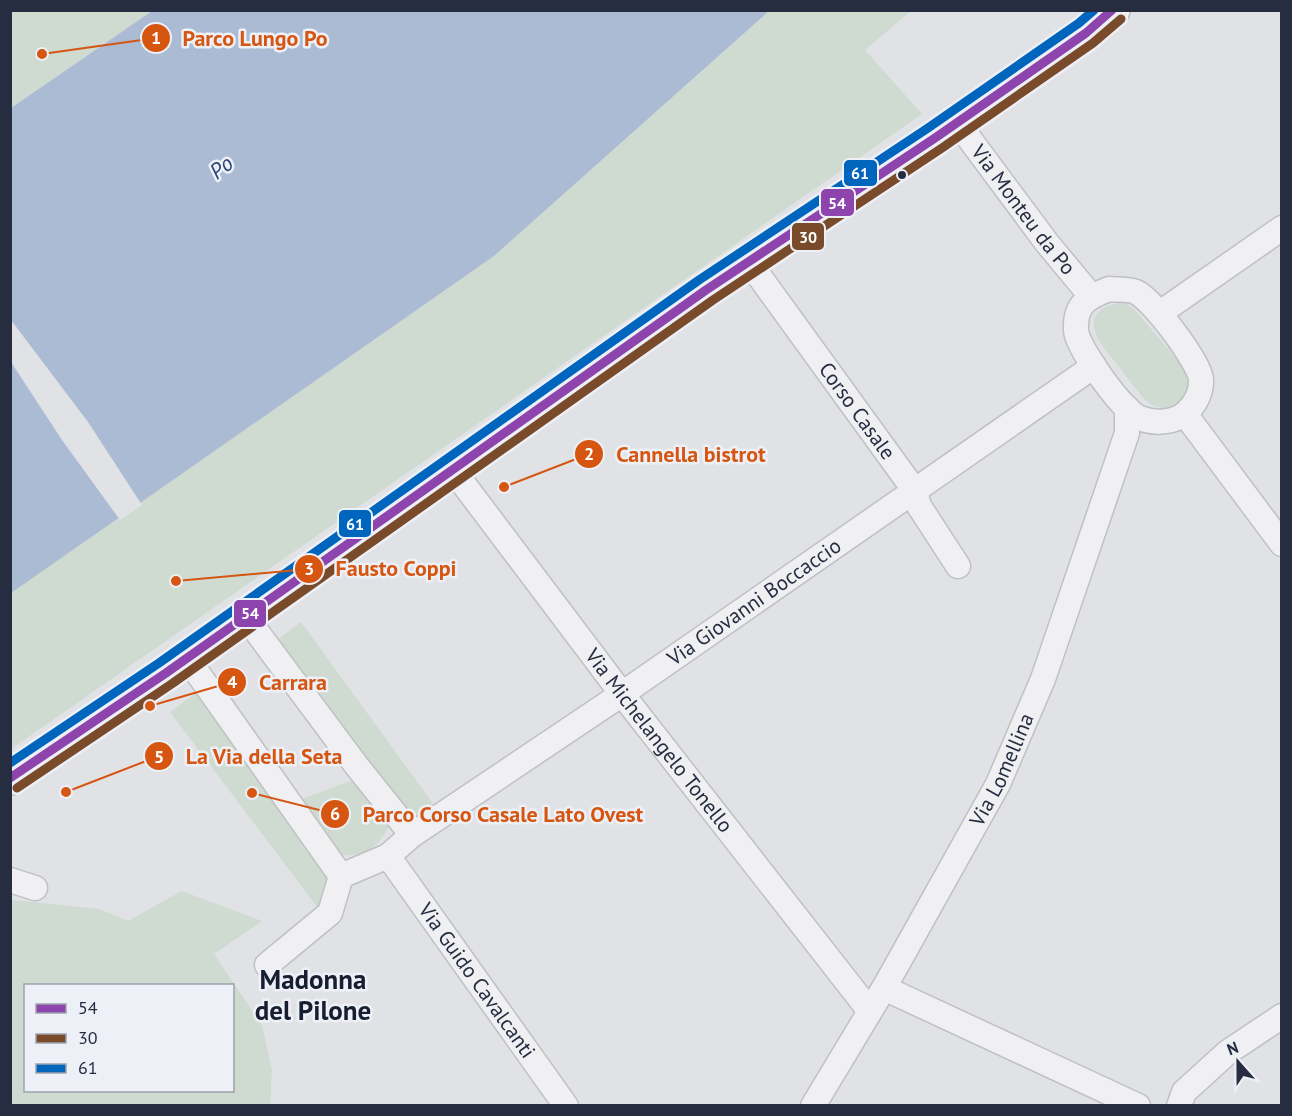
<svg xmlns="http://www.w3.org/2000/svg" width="1292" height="1116" font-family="'PT Sans',sans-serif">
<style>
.green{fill:#cfdad0;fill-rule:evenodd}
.water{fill:#acbbd4}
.pier{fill:#e1e2e6}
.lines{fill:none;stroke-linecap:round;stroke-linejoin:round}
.street-casing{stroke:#bfc0c4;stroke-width:27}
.primary-casing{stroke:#bcbfc4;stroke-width:36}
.street{stroke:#f0f0f3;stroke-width:24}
.primary{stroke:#f5f5f6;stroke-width:33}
.bus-1-casing{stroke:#edf0f6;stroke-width:14}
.bus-2-casing{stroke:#edf0f6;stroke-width:14}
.bus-3-casing{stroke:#edf0f6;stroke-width:14}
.bus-1{stroke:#8e44ad;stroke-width:9}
.bus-2{stroke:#7a4b2a;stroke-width:9}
.bus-3{stroke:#0065bd;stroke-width:9}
.bus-dot{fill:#262d41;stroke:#edf0f6;stroke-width:2}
.labels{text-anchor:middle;stroke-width:5;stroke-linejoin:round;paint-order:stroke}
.street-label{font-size:21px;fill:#262d41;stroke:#edf0f6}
.water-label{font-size:22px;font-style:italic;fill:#2c4678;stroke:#edf0f6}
.district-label{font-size:27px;font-weight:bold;fill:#181e32;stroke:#edf0f6}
.leader{fill:none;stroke:#d55511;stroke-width:2}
.callout-dot{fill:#d55511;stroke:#edf0f6;stroke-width:2}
.mark-label{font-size:18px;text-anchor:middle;font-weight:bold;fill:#fff}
.callout-label{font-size:22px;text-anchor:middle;font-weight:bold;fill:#d55511;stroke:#edf0f6;stroke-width:5;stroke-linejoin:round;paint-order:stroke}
.line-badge{stroke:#edf0f6;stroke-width:2}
.badge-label{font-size:16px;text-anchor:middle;font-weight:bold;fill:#fff}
</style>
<rect width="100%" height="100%" fill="#e1e2e6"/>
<!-- green -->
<path class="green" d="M11,10L152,11L11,108Z
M769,11H911L865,50L922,114L11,749L10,593L494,256Z
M1119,303L1127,304L1135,310L1179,362C1183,368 1187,374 1188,380C1193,406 1169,414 1150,404C1138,393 1129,380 1120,368C1102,346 1072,313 1119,303Z
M301,622L434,805L412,819L278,639Z
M200,690L332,874L323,903L318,908L170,712Z
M358,778L391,820C381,846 367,857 339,855L299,800Z
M182,891L262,921L214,954L262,1025L272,1071L270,1105H11V900L99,909L128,921ZM26,986H232V1090H26Z"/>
<!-- water -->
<path class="water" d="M152,11H769L494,256L11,593V108Z"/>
<!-- pier -->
<path class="pier" d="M11,320L88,422L142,505L120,520L62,440L11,362Z"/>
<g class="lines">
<!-- street casing -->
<g class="street-casing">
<g id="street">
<path id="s1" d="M957,122L1047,243L1091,296"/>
<path id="s2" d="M749,262L915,491L919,506L958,566"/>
<path d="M1109,289C1117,290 1130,289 1136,292C1153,300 1199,362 1201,379C1202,392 1195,404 1187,412C1175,423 1154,424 1140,418C1123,412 1082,353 1077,335C1075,330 1076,318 1078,313C1082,299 1097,294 1109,289Z"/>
<path d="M1160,313L1282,228"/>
<path d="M1185,414L1282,544"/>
<path id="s3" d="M453,470L622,694L869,1010"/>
<path d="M187,658L341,876L388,856L412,835L356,765L245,616"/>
<path id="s4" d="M412,835L622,694L1094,366"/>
<path id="s5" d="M388,856L566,1106"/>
<path d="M10,880L35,888"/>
<path d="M267,965L330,913L341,876"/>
<path d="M884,988L1138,1106"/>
<path id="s6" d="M813,1106L884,988L998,784L1043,679L1127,433V408"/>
<path d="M1179,1106L1184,1092L1228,1052L1282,1016"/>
</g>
</g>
<!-- primary casing -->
<g class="primary-casing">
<path id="primary" d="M10,778L166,673L706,290L935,138L1086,33L1113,10"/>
</g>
<!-- street -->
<use href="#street" class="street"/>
<!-- primary -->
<use href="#primary" class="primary"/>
<!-- bus-1 casing -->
<g class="bus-1-casing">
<path id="bus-1" d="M10,778L166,673L706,290L935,138L1086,33L1112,10"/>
</g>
<!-- bus-2 casing -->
<g class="bus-2-casing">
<path id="bus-2" d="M17,788L173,683L713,300L942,148L1093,43L1121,19"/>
</g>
<!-- bus-3 casing -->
<g class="bus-3-casing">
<path id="bus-3" d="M10,763L159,663L699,280L928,128L1079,23L1094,10"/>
</g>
<!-- bus-1 -->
<use href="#bus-1" class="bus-1"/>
<!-- bus-2 -->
<use href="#bus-2" class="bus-2"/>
<!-- bus-3 -->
<use href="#bus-3" class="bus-3"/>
</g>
<!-- markers -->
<circle class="bus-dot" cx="902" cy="175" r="5"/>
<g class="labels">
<!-- street labels -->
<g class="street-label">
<text dy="7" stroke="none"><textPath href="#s1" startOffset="110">Via Monteu da Po</textPath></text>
<text dy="7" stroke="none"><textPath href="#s2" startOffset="184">Corso Casale</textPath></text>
<text dy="7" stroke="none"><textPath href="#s4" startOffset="414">Via Giovanni Boccaccio</textPath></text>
<text dy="7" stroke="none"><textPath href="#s3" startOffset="340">Via Michelangelo Tonello</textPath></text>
<text dy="7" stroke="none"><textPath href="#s6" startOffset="386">Via Lomellina</textPath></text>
<text dy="7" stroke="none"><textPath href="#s5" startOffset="153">Via Guido Cavalcanti</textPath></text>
</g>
<!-- water labels -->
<g class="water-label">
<text transform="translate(221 167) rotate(-38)" y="8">Po</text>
</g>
<!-- district labels -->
<g class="district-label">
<text x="313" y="989">Madonna<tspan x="313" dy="31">del Pilone</tspan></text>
</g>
</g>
<!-- callouts -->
<path class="leader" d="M42 54L156 38M504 487L589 454M176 581L309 569M150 706L232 682M66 792L159 756M252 793L335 814"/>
<g class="callout-dot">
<circle cx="42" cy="54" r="6"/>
<circle cx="504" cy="487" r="6"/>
<circle cx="176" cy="581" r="6"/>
<circle cx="150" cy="706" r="6"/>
<circle cx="66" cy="792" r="6"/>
<circle cx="252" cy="793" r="6"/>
<circle cx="156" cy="38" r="15"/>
<circle cx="589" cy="454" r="15"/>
<circle cx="309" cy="569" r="15"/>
<circle cx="232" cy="682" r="15"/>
<circle cx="159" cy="756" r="15"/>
<circle cx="335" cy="814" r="15"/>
</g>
<g class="mark-label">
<text x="156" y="44">1</text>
<text x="589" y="460">2</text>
<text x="309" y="575">3</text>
<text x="232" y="688">4</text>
<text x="159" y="763">5</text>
<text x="335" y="820">6</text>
</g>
<g class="callout-label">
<text x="255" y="46">Parco Lungo Po</text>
<text x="691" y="462">Cannella bistrot</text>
<text x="396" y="576">Fausto Coppi</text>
<text x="293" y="690">Carrara</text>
<text x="264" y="764">La Via della Seta</text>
<text x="503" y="822">Parco Corso Casale Lato Ovest</text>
</g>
<g class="line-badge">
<rect x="843" y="159" width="35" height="28" rx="6" fill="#0065bd"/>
<rect x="820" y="188" width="35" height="29" rx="6" fill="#8e44ad"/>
<rect x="791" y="222" width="34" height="29" rx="6" fill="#7a4b2a"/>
<rect x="338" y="509" width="34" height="29" rx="6" fill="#0065bd"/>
<rect x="233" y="599" width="34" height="29" rx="6" fill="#8e44ad"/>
</g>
<g class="badge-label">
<text x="860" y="179">61</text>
<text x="837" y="209">54</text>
<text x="808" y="243">30</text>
<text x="355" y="530">61</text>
<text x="250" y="619">54</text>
</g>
<!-- border -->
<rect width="1292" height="1116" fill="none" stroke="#262d41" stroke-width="24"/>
<!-- legend -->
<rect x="24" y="984" width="210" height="108" fill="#edf0f6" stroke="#9da2ae" stroke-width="1.5"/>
<rect x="36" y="1004" width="30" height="9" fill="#8e44ad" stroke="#9da2ae" stroke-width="1.5"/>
<text x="78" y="1014" font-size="18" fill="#262d41">54</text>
<rect x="36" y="1034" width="30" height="9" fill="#7a4b2a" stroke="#9da2ae" stroke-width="1.5"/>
<text x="78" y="1044" font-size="18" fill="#262d41">30</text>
<rect x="36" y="1064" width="30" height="9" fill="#0065bd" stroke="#9da2ae" stroke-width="1.5"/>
<text x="78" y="1074" font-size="18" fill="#262d41">61</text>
<!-- north arrow -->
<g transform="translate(1238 1062) rotate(339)" stroke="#edf0f6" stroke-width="4.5" paint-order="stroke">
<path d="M0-4.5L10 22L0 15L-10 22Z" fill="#262d41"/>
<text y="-9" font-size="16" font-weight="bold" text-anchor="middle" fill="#262d41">N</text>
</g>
</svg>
